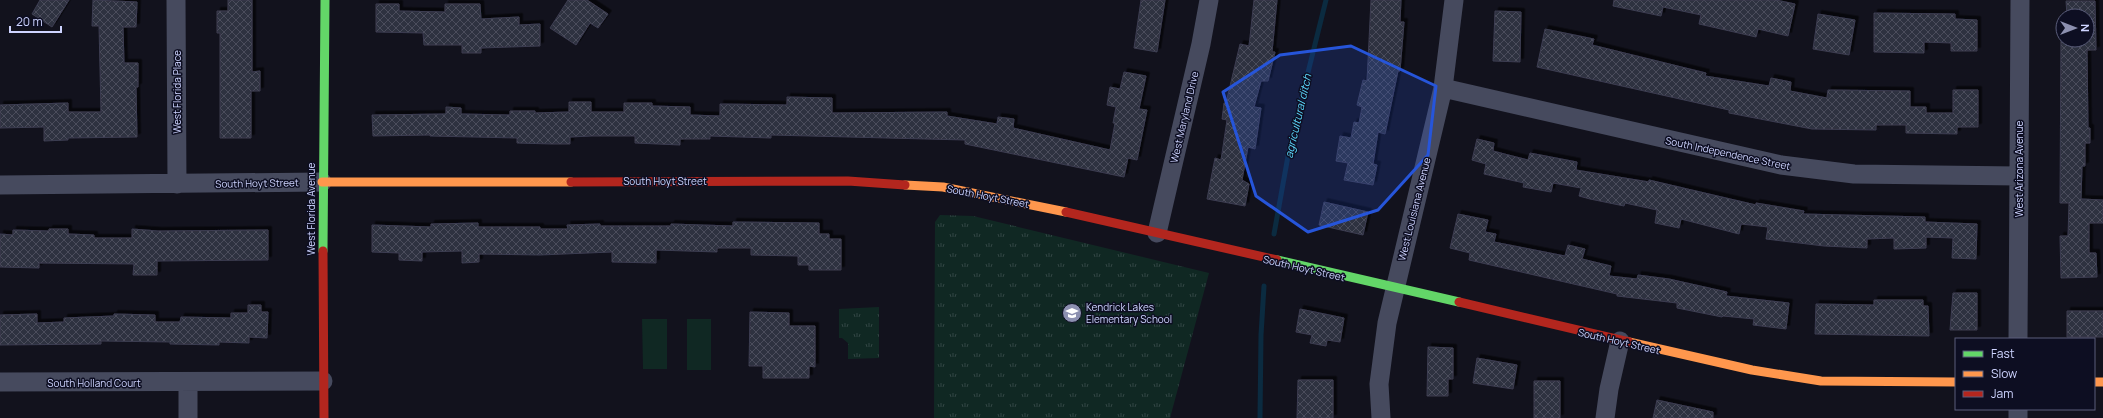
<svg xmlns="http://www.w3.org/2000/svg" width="2103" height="418" font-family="Manrope,sans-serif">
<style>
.grass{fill:url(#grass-tufts)}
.garden{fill:#102823}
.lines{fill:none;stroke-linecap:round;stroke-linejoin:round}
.stream{stroke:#0b2b40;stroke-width:5}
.building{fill:url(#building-cross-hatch);stroke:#3c3d51;filter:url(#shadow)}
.street{stroke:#464a5e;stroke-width:19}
.fast{stroke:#63d668;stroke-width:9}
.slow{stroke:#ff974d;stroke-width:9}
.jam{stroke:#b3261e;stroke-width:9}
.marked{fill:#2655da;fill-opacity:0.2;stroke:#2655da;stroke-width:3;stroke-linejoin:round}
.labels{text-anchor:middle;stroke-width:3;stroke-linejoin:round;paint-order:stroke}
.street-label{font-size:10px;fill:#ced4ff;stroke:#0d0e22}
.poi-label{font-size:10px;fill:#ced4ff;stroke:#0d0e22;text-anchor:start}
.water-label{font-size:11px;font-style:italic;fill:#5cdaff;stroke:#0d0e22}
</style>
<defs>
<pattern id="grass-tufts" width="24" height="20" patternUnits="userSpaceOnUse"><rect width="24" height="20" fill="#102823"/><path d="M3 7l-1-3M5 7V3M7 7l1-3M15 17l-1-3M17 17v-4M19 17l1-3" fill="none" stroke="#324644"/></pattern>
<pattern id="building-cross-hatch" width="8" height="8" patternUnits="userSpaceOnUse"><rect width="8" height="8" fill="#2f303f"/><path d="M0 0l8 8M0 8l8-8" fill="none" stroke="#4c4d5c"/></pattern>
<filter id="shadow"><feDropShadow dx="3.5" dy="-3.5" stdDeviation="0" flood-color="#0009"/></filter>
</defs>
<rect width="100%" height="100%" fill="#12121d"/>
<!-- grass -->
<path class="grass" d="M940,215L973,216L1209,273L1170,418H934L935,222Z
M879,307V358L848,359V343L842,338H839V309Z"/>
<!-- garden -->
<path class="garden" d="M642,319H667V369H643Z
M687,319H711V370H687Z"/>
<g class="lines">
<!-- stream -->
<path class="stream" d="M1274,234L1290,145L1326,0
M1260,418L1261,335L1264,286"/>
</g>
<!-- building -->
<path class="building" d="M40,0H69L52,27L32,14Z
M93,0L137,2L136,27H123L124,63H138V87H136L137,137L68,138V140L44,141V127L0,128V105L68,103V112H101L99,26H92Z
M228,0H252V72L260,71V91H251V138H220V33H217V11H228Z
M568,0H587L608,14L598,28L590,23L576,45L550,28Z
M1141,0H1165L1157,52L1134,48Z
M1254,0H1277L1272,52H1275L1268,81H1261L1254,107L1261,108L1255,149L1248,147L1242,180L1249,184L1245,206L1207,199L1215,158L1221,160L1227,120L1222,119L1224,103H1226L1240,44L1249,46Z
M1371,0H1401L1400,22H1404L1400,71H1398L1385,134L1378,132L1373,164L1377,165L1373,185L1344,180L1348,163L1336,161L1340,136L1351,138L1354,122L1359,123L1362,107L1357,105L1363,80L1367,81Z
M1614,0H1776L1795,4L1788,36L1758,29L1756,37L1699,24L1701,15L1663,7L1661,16L1613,6Z
M2066,1H2095L2096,50H2087L2088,128H2090V143H2085V166H2082L2081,199L2103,200V223H2089V253H2096L2097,277L2061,278L2060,236H2068L2069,203H2060L2061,29H2063V40H2087V16H2067Z
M376,4H399V11L445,12V4H480L481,19L519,17V25L540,24V46L481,48V53H462V45H424L423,33L376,32Z
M1495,11L1521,12L1520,62L1493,61Z
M1874,13L1955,14V19L1977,20V51H1951V43L1924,42V53L1874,52Z
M1818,14L1855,20L1849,55L1813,49Z
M1545,29L1594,39L1592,45L1706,73L1705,76L1769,86L1771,78L1791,82L1790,91L1827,98L1828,90L1910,91V107H1926V113H1953V90H1978V127H1957V134L1906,133V125H1876V130L1812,129L1729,113V110L1537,67Z
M1124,72L1146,76L1139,109L1147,110L1137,160L1128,158L1124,177L965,144V140L771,135V138L710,136V139H680V145L635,143V136H592L570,137V144H551L517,143V138L430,136V135L373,136L372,115L446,114V107L461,108V114L510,115V111H535V113L569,112V102H591V112H624V103H652V106L690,107V115L720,116V104L787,105V97L832,98V113L947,112V116L997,124L998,117L1014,119L1013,128L1110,150L1115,123H1113L1116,107L1107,105L1110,87L1120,89Z
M1477,139L1494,143L1493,151L1528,160L1530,153L1577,162L1576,170L1649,182V180L1756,205V203L1804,211L1803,214L1925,217V222L1977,224L1976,259L1952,258L1953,238L1926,237V248L1894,249V238L1867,239V248L1824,246L1766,239L1768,227L1741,224L1739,234L1681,219L1679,228L1655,223L1657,210L1625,203L1624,206L1590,199L1579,196L1581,188L1553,183L1551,192L1523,187L1524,183L1484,174L1486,164L1472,160Z
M1324,202L1368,212L1363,235L1319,225Z
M1458,214L1488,220L1485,232L1496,234L1494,242L1565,256L1568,245L1585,249L1582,259L1611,266L1609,276L1637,279L1638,275L1669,279L1727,292L1726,296L1789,303L1786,329L1753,325L1754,319L1723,316L1722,317L1677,308V303L1617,296V294L1469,260L1470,253L1450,248Z
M733,222L819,223V234H829V239H841V270H809V265H798V256L751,255V248H717V252L656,250V263L612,262V252L540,255L479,254V262L462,263V251L422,252V261L399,260V253L372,252V225L431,227V224L478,223V227H540V229H568L567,225L600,224V226H671V224L733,226Z
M49,229H68V234L94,235V238H132V229L158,231L268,230V260L157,261V275H133L134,264L39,263V268L0,267V234L13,235V230L49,231Z
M1953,293H1977V330H1950Z
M1874,300H1923V306H1928L1929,336L1815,334L1816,304L1874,305Z
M248,305H261V312H268L267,338L249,337V343L219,342V345L170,344V342L101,341V344L0,345V315L37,314V323L64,322V318L114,316V314L155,315V322H180L181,317L231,318V313H248Z
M1300,309L1344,318L1340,342L1327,340L1326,346L1310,343L1312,335L1296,332Z
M2067,311H2103V337H2067Z
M750,312L789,313V326H815V367L809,366V378H763V366H749Z
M1428,347L1453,348V379H1448V396H1427Z
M1477,358L1517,365L1513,389L1473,383Z
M1298,380H1333V418H1297Z
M1534,381H1560V418H1534Z
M1657,400L1713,412V418H1653Z"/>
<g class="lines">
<!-- street -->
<path class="street" d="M176,0L177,184
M1443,88L1781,165L1854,174L2018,176
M0,185L322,182
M1157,233L1201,44L1209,0
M2018,339L2020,0
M0,382L323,381
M188,383V418
M2018,409V418
M1381,418L1379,384L1387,323L1443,88L1454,0
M1605,418L1609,389L1620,341"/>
<!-- fast -->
<path class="fast" d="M323,251L325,0
M1277,260L1459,302"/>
<!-- slow -->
<path class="slow" d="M322,182H571
M905,185L943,187L1066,212
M1629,342L1752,370L1821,381L1956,382
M2094,382H2103"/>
<!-- jam -->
<path class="jam" d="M571,182L848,181L905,185
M1066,212L1277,260
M323,251L324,418
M1459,302L1629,342"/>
</g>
<!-- marked area -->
<path class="marked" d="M1351,46L1436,86L1428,155L1378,210L1308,232L1256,196L1223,92L1280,55Z"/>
<!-- icons -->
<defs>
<g id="school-disc" transform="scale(1)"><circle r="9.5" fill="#8c90b0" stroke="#0d0e22"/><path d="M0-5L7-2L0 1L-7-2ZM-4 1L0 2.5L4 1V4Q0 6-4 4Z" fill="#fff"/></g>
</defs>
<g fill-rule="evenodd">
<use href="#school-disc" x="1072" y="313"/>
</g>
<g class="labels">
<!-- street labels -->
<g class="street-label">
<text transform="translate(177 92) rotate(-90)" y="4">West Florida Place</text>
<text transform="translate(1184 117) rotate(-77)" y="4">West Maryland Drive</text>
<text transform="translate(1728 153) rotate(12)" y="4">South Independence Street</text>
<text transform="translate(2019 169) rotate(-90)" y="4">West Arizona Avenue</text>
<text x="665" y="185">South Hoyt Street</text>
<text transform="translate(257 183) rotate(-1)" y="4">South Hoyt Street</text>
<text transform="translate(988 196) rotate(11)" y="4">South Hoyt Street</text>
<text transform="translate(311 209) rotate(-90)" y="4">West Florida Avenue</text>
<text transform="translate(1414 209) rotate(-76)" y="4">West Louisiana Avenue</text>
<text transform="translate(1304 268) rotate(13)" y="4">South Hoyt Street</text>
<text transform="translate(1619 341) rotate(13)" y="4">South Hoyt Street</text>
<text x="94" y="387">South Holland Court</text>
</g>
<!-- poi labels -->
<g class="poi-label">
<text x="1086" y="311">Kendrick Lakes<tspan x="1086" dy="12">Elementary School</tspan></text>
</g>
<!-- water labels -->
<g class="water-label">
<text transform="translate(1298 116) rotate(-77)" y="4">agricultural ditch</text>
</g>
</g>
<!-- legend -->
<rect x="1955" y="338" width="140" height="72" fill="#0d0e22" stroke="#5a5d7a"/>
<rect x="1963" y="351" width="20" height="6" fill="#63d668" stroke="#5a5d7a"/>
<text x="1991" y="358" font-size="12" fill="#ced4ff">Fast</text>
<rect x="1963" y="371" width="20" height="6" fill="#ff974d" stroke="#5a5d7a"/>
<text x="1991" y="378" font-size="12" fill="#ced4ff">Slow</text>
<rect x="1963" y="391" width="20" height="6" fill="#b3261e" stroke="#5a5d7a"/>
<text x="1991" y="398" font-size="12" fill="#ced4ff">Jam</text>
<!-- north arrow -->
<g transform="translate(2075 28) rotate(90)"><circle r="19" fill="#0d0e22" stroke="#5a5d7a"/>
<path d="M0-3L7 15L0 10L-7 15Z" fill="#8c90b0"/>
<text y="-6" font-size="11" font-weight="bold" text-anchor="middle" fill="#ced4ff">N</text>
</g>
<!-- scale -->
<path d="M10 26v6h51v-6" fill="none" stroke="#ced4ff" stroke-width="2"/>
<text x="16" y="26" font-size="12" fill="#ced4ff" stroke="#0d0e22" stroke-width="3" paint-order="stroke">20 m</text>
</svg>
